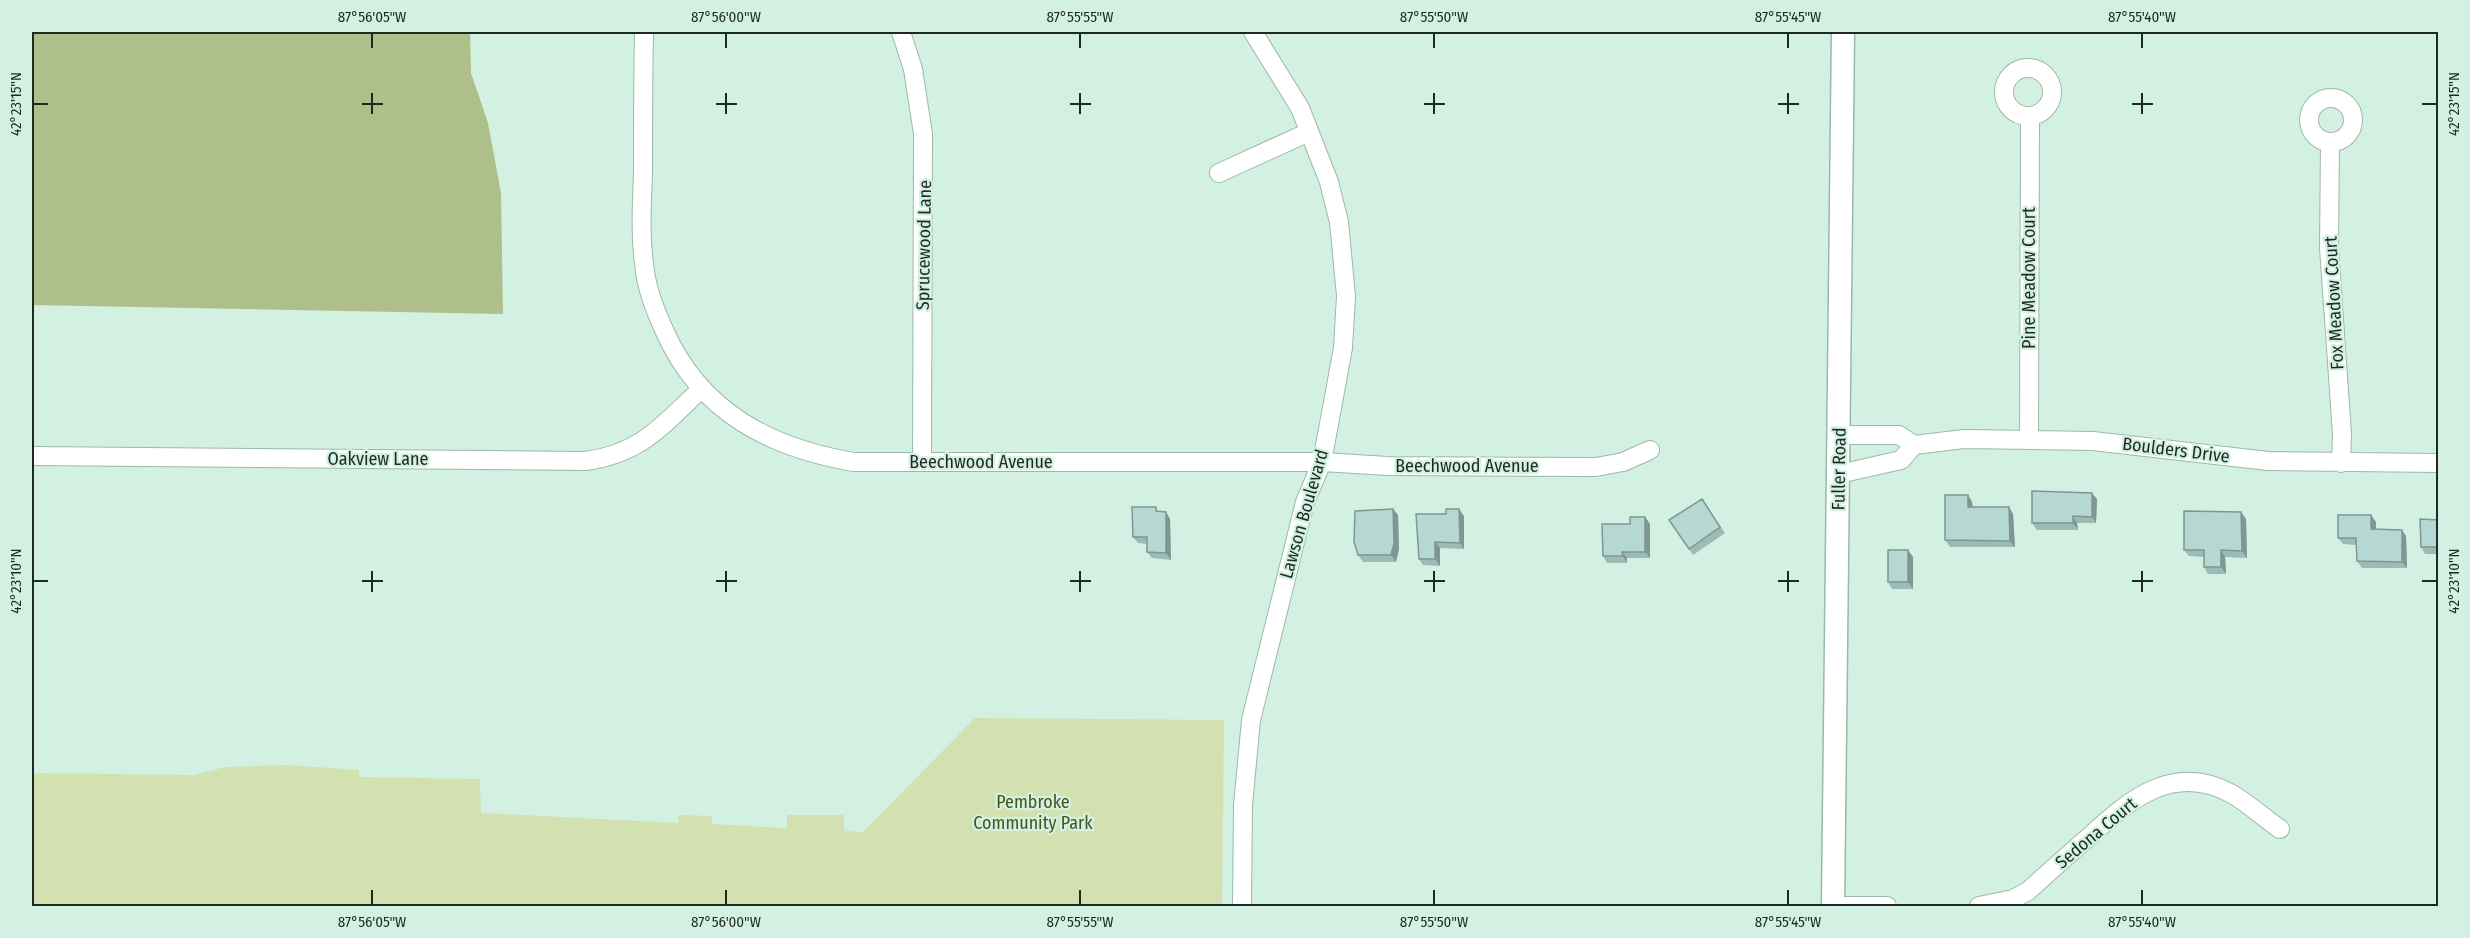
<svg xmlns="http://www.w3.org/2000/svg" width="2470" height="938" font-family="'Fira Sans Condensed',sans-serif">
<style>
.green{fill:#d2e1af}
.forest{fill:#afbf89}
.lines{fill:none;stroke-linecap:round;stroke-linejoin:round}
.minor-casing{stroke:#9cb8a9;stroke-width:20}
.tertiary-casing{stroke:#9cb8a9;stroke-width:25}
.minor{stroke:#fff;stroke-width:18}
.tertiary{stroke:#fff;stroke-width:22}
.wall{fill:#9dbab5}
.shaded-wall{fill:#7f9793}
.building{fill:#b6d8d2;stroke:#7f9793;stroke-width:1.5}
.ticks{fill:none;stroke:#1e2923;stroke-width:2}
.labels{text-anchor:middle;stroke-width:4.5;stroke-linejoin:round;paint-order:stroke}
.street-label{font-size:18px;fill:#1e2923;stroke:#d3f1e2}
.park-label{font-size:18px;fill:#47551a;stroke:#d3f1e2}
.neatline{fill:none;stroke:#1e2923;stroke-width:2}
.ticks-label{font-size:15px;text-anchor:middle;fill:#1e2923}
</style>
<rect width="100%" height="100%" fill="#d3f1e2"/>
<!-- green -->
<path class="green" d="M975,718L1224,720L1222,906H32V773L194,775L225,767L288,765L359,770V777L480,779L481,813L678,823V815L712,816V824L787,828V815H844V831L863,832Z"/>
<!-- forest -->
<path class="forest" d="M32,32H470L471,73L488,123L501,193L503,314L32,305Z"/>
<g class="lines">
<!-- minor casing -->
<g class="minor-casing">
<path id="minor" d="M644,32C643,78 643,125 643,172C642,202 640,233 644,263C646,288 655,310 665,332C701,412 770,448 854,462H1322L1388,466L1596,467L1623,462L1650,450
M901,32L913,69L923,134L922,462
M2004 92a24 24 0 1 1 48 0a24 24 0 1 1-48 0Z
M2309 120a22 22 0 1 1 44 0a22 22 0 1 1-44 0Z
M2330,142L2329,248L2342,434L2341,463
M1219,173L1309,132
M1840,435H1899L1914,445
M2029,439L2030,117
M32,456L585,461C640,454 662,426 700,390
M1839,474L1901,460L1914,445L1964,439L2093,441L2268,461L2438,463
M1242,906L1243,805L1251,720L1305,502L1322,462L1343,348L1346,296L1339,222L1329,182L1300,108L1253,32
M1833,906H1887
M1979,906L2013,899L2028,891C2048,873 2069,854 2090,836C2130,799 2174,762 2232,794C2249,804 2264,818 2280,829"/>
</g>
<!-- tertiary casing -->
<g class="tertiary-casing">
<path id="tertiary" d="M1833,906L1843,32"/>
</g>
<!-- minor -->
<use href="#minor" class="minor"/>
<!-- tertiary -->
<use href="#tertiary" class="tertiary"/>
</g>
<!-- wall -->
<path class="wall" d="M1968,495L1972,502L1973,507H2009L2013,514L2015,547H1950L1945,540Z
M1702,499L1725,533L1693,555L1669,520Z
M2097,499L2096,523H2077L2078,530H2037L2032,523Z
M1393,509L1398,515L1399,549L1396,562H1363L1358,555Z
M1159,511L1166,512L1170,519L1171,560L1152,558L1147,552V544L1138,543L1133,537Z
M2241,512L2246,519L2247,558L2225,557L2226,574H2208L2204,567V557L2189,556L2184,550Z
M1446,514L1464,516V549L1440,548V566L1423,565L1419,559Z
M1645,517L1650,524V558H1627V563H1607L1603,556L1630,524Z
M2439,520V554H2425L2421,547Z
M2376,522V529L2406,536L2407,568H2362L2357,561L2356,545L2343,544L2338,538Z
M1913,557V589H1892L1888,582Z"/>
<!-- shaded-wall -->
<path class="shaded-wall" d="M2092,493L2097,499L2096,523L2092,517Z
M1968,495L1972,502L1973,513L1968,507Z
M2009,507L2013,514L2015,547L2010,541Z
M1393,509L1398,515L1399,549L1396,562L1391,555Z
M1459,509L1464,516V549L1460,543Z
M1166,512L1170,519L1171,560L1166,553Z
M2241,512L2246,519L2247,558L2242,551Z
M2371,515L2376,522V536L2371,529Z
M2073,516L2077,523L2078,530L2073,523Z
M1645,517L1650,524V558L1645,552Z
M2402,530L2406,536L2407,568L2402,562Z
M1435,542L1440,548V566L1435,559Z
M1908,550L1913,557V589L1908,582Z
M2221,550L2225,557L2226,574L2221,567Z
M1622,552L1627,558V563L1623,556Z"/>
<!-- building -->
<path class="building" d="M2032,491L2092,493V517L2073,516V523H2032Z
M1945,495H1968V507H2009L2010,541L1945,540Z
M1702,499L1720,527L1689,549L1669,520Z
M1132,507H1156V511L1166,512V553L1147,552V537H1133Z
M1393,509L1394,543L1391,555H1358L1354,542L1355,511Z
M1446,509H1459L1460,543L1435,542V559H1419L1416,514H1446Z
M2184,511L2241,512L2242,551L2221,550V567H2204V550H2184Z
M2338,515H2371V529L2402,530V562L2357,561L2356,538H2338Z
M1630,517H1645V552H1622L1623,556H1603L1602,524H1630Z
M2420,519L2439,520V547H2421Z
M1888,550H1908V582H1888Z"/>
<!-- ticks -->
<path class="ticks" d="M372,33V48M726,33V48M1080,33V48M1434,33V48M1788,33V48M2142,33V48M372,93V114M726,93V114M1080,93V114M1434,93V114M1788,93V114M2142,93V114M33,104H48M362,104H383M716,104H737M1070,104H1091M1424,104H1445M1778,104H1799M2132,104H2153M2422,104H2437M372,571V592M726,571V592M1080,571V592M1434,571V592M1788,571V592M2142,571V592M33,581H48M362,581H383M716,581H737M1070,581H1091M1424,581H1445M1778,581H1799M2132,581H2153M2422,581H2437M372,890V905M726,890V905M1080,890V905M1434,890V905M1788,890V905M2142,890V905"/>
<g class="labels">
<!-- street labels -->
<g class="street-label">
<text transform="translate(924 245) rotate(-89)" y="6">Sprucewood Lane</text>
<text transform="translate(2029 278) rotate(-90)" y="6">Pine Meadow Court</text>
<text transform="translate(2334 303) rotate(-93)" y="6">Fox Meadow Court</text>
<text transform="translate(2176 450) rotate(7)" y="6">Boulders Drive</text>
<text x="378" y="465">Oakview Lane</text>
<text x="981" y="468">Beechwood Avenue</text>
<text x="1467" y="472">Beechwood Avenue</text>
<text transform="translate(1839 469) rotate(-89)" y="6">Fuller Road</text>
<text transform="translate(1304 514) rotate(-74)" y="6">Lawson Boulevard</text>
<text transform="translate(2096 833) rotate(-40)" y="6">Sedona Court</text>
</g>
<!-- park labels -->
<g class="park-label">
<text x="1033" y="808">Pembroke<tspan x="1033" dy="21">Community Park</tspan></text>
</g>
</g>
<!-- border -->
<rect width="2470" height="938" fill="none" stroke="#d3f1e2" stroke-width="66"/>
<rect x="33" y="33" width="2404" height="872" class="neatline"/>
<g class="ticks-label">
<text x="372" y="22">87°56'05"W</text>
<text x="726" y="22">87°56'00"W</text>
<text x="1080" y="22">87°55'55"W</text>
<text x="1434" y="22">87°55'50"W</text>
<text x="1788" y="22">87°55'45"W</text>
<text x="2142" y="22">87°55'40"W</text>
<text transform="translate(16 104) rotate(-90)" y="5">42°23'15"N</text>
<text transform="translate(2454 104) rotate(-90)" y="5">42°23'15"N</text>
<text transform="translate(16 581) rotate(-90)" y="5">42°23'10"N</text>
<text transform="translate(2454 581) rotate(-90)" y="5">42°23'10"N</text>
<text x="372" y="927">87°56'05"W</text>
<text x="726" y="927">87°56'00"W</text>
<text x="1080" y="927">87°55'55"W</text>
<text x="1434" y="927">87°55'50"W</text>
<text x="1788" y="927">87°55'45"W</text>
<text x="2142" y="927">87°55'40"W</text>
</g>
</svg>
